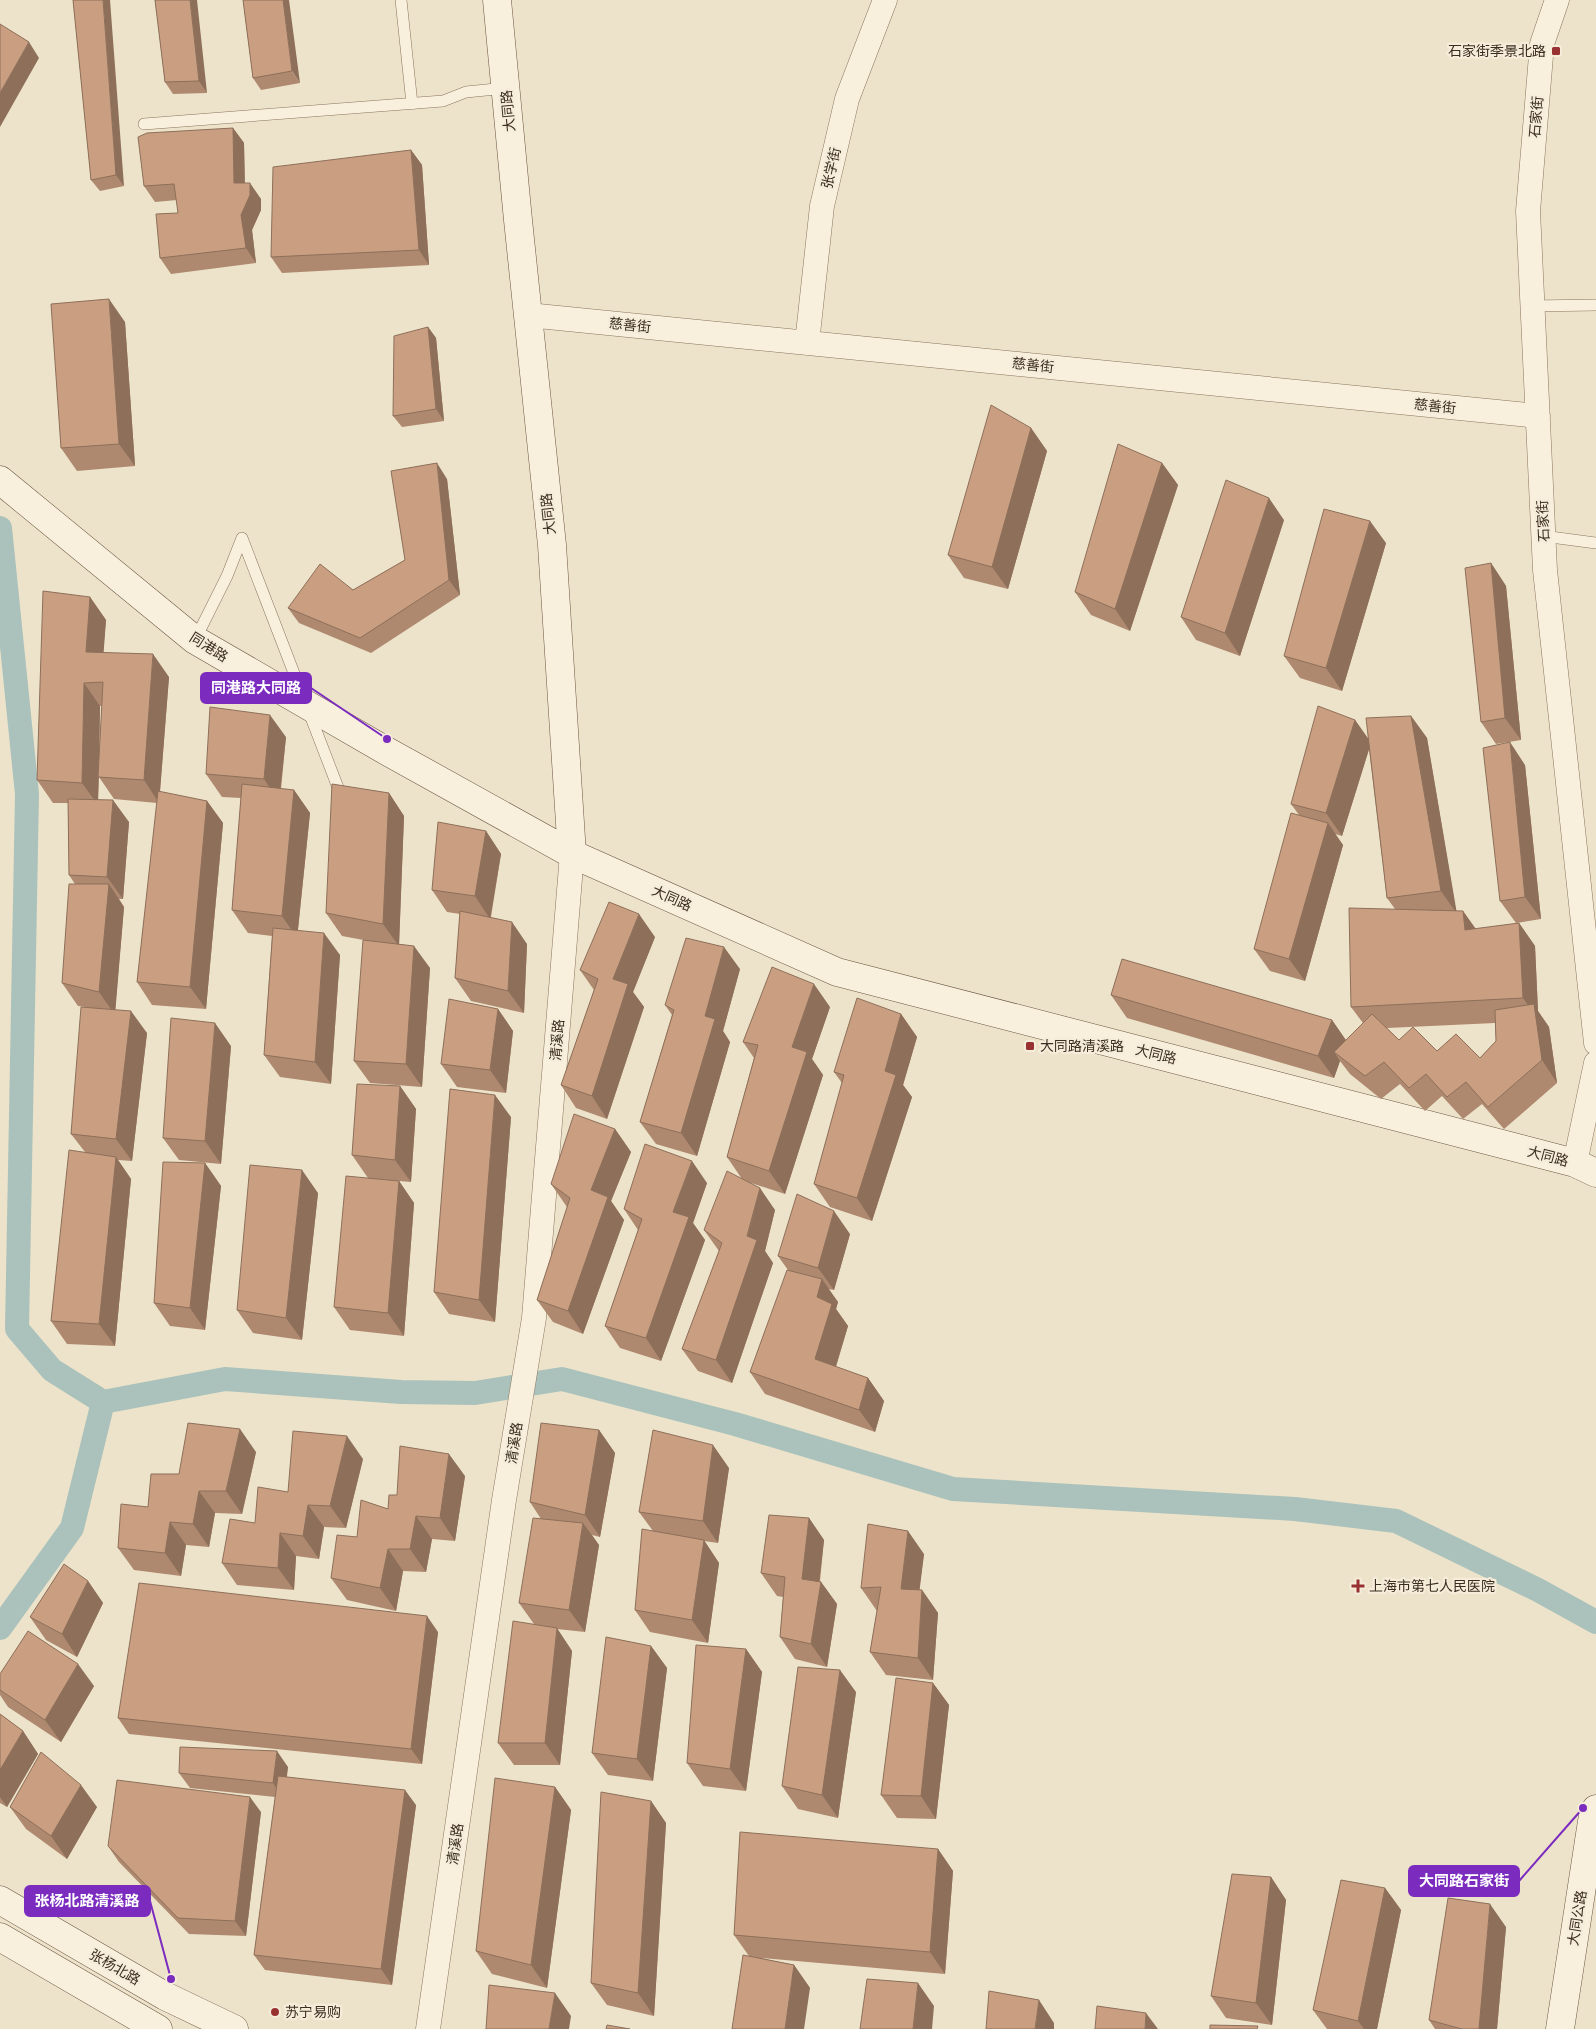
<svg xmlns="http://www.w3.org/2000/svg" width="1596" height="2029" font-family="'Times New Roman','Noto Sans SC',serif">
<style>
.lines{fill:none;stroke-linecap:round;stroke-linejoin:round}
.canal{stroke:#aac2bb;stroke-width:24}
.lane-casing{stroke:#8a755e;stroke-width:12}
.street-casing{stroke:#8a755e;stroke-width:25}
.secondary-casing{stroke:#6c5641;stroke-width:29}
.lane{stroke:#f8f0dd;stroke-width:11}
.street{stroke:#f8f0dd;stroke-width:24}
.secondary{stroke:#f8f0dd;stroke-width:28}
.wall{fill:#ae896f;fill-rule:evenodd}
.shaded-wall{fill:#8d6f5a}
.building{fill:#ca9f81;stroke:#8d6f5a}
.poi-dot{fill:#973132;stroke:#f5edd9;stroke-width:2}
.labels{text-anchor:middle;stroke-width:4.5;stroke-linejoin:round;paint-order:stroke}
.poi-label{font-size:14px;fill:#3b2e21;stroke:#f5edd9;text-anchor:start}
.street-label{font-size:14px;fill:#3b2e21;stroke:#f5edd9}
.leader{fill:none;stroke:#7b2cbf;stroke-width:2}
.callout-dot{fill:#7b2cbf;stroke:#f5edd9;stroke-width:2}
.callout{fill:#7b2cbf;stroke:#7b2cbf;stroke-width:2}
.callout-label{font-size:15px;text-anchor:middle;font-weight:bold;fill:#fff}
</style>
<rect width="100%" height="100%" fill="#ede3ca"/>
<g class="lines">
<!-- canal -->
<path class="canal" d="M0,528L27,794L17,1329L52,1370L103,1402L225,1379L401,1392L475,1393L562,1379L735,1424L953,1489L1295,1509L1396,1521L1538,1590L1596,1622
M0,1628L72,1528L103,1402"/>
<!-- lane casing -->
<g class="lane-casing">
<path id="lane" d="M401,0L412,104
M144,124L443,101L466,92L506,88
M1532,306L1596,305
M1543,536L1596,543
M195,640L227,576L242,538L342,798"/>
</g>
<!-- street casing -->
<g class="street-casing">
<path id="street" d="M1557,0L1542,44L1528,211L1545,570L1596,1043
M528,315L1538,416
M807,343L822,206L847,99L885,0
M1575,1163L1596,1063
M428,2029L504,1500L534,1318L572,854"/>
</g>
<!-- secondary casing -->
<g class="secondary-casing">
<path id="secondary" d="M497,0L518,220L552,545L572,854
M0,480L195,640L383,749L572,854L837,972L1575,1163L1596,1173
M0,1900L165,1996L234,2029
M0,1937L158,2029
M1560,2029L1593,1815L1596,1809"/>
</g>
<!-- lane -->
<use href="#lane" class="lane"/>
<!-- street -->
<use href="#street" class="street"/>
<!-- secondary -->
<use href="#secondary" class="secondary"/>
</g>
<!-- wall -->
<path class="wall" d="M73,0L124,186L100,191L91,180Z
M155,0L207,93L173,94L165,82Z
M243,0L300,83L261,90L253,78Z
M233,128L244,143L245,183L261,199V210L252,230L256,263L171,274L160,258L178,213L177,200L155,202L144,186Z
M411,150L422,165L429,265L282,273L271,257Z
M125,322L135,466L77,471L61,448Z
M428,327L436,338L444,421L402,427L393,416Z
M1031,428L1047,451L1008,589L964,578L948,555Z
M1162,463L1178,485L1130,631L1091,615L1075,592Z
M447,479L460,595L371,653L299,623L288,608L353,590L405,560Z
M1284,520L1240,656L1196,640L1181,617Z
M1386,543L1342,691L1300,678L1284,656Z
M1491,563L1506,586L1521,740L1496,744L1481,722Z
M90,597L106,620L103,653L169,677L160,792L207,801L223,823L206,1009L152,1005L137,982L157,803L114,799L99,777L98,800L129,822L123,899H119L124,907L115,1010L147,1033L132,1161L118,1160L131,1179L115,1346L67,1344L51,1321L85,1152L71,1134L85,1007L78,1006L62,983L75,884L69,875L68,803H53L37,780ZM100,706H102L99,768Z
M1411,716L1427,738L1456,911H1463L1476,929L1519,923L1535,946L1538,1011L1549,1027L1557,1083L1504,1129L1482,1104L1463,1119L1442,1096L1425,1111L1400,1084L1381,1099L1350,1074L1340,1061L1334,1078L1127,1018L1111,995L1332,1020L1346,1040L1363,1023L1351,1007L1395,909L1387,898L1369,749L1342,836L1335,834L1343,845L1305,981L1270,971L1254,949L1299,815L1291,804L1355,720L1368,738ZM1495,1023L1496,1041L1480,1058L1437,1051L1399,1040L1387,1028Z
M286,737L281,789L294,790L310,813L298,930L340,955L331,1084L280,1077L264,1055L272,936L248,933L232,910L241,798L222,797L206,774Z
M1525,765L1541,919L1516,923L1500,901Z
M389,793L404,816L399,944L430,968L422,1087L370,1083L354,1061L369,941L342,936L326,913Z
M486,831L501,854L491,917L527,944L524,1013L471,1001L455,978L460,914L447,912L432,890Z
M655,937L633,992L644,1007L607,1119L576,1108L561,1085L594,990L580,970Z
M740,969L723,1031L730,1042L697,1156L656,1144L640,1122L672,1015L665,1005Z
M830,1007L812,1059L823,1075L785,1194L748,1182L775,1210L765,1251L773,1263L732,1383L698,1371L682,1349L719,1251L704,1230L742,1179L727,1157L754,1058L743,1042Z
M498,1009L513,1031L506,1093L457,1087L441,1064Z
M901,1014L917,1037L903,1085L912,1097L872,1221L830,1207L814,1184L842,1083L834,1072Z
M231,1046L221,1164L179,1160L163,1138Z
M400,1086L416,1109L411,1182L399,1181L414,1203L404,1336L350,1330L334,1307L368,1178L352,1155Z
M511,1117L495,1322L449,1314L434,1292Z
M615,1129L631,1152L611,1201L624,1220L583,1334L553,1322L537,1300L567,1207L551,1184Z
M205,1163L221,1186L205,1330L170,1326L154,1303Z
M707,1183L693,1223L705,1240L661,1361L620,1348L605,1326L638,1230L624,1209Z
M318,1193L302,1340L253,1333L237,1310Z
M850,1234L834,1290L828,1289L838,1302L836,1309L848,1326L836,1367L868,1378L884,1401L875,1432L765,1394L750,1372L788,1270L778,1256Z
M599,1430L615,1453L600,1537L592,1535L599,1545L585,1632L557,1629L572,1651L560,1765H514L498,1743L534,1624L519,1603L541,1519L530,1502Z
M256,1452L242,1514L215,1513L209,1547L186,1545L181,1576L134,1570L118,1548L148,1507L179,1474Z
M363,1459L346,1528L324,1527L319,1559L296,1556L294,1590L237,1585L222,1563L255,1523Z
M729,1468L718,1543L704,1541L719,1563L708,1643L650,1632L635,1610L653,1531L639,1512Z
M465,1476L455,1541L432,1539L426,1572L403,1571L396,1611L347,1600L331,1578L357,1537L388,1509L397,1495Z
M809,1518L824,1540L820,1581L821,1582L837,1604L827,1667L795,1659L780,1637L783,1597L777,1596L761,1573Z
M924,1554L919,1590H922L938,1613L933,1680L886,1675L870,1652L877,1611L861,1588Z
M88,1581L103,1603L77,1657L46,1640L30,1617Z
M438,1632L422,1764L129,1734L118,1718Z
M651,1646L667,1668L653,1781L608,1775L592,1753Z
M746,1649L762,1672L746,1791L703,1786L687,1763Z
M0,1674L94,1686L61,1742L8,1707L0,1695Z
M933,1683L949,1705L936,1819L897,1818L881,1795Z
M856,1692L838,1818L798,1809L782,1786Z
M0,1714L23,1731L38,1754L7,1807L0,1803Z
M288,1767L287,1777L416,1805L392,1985L265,1970L254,1955L275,1797L190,1788L179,1773Z
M555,1787L571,1810L547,1988L492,1974L476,1951Z
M651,1801L666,1823L654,2016L607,2005L591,1983Z
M10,1807H97L67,1859L26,1829Z
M261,1812L246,1936L189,1934L119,1862L108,1846Z
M938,1849L953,1871L945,1974L761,1958L794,1965L810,1988L749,1956L734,1935Z
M1271,1877L1286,1900L1272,2025L1226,2018L1211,1996Z
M1385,1888L1401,1910L1377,2029H1327L1313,2010Z
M1506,1927L1497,2029H1435L1429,2020Z"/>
<!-- shaded-wall -->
<path class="shaded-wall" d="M103,0H110L124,186L116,175Z
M190,0H197L207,93L199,81Z
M283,0H289L300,83L292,71Z
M29,42L39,58L0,127V93Z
M233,128L244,143L245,199L234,183Z
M411,150L422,165L429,265L419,250Z
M250,183L261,199V210L252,230L256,263L246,248L241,215Z
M109,299L125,322L135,466L119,444Z
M428,327L436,338L444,421L436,409Z
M1031,428L1047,451L1008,589L992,567Z
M437,463L447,479L460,595L449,580Z
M1162,463L1178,485L1130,631L1115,609Z
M1269,498L1284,520L1240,656L1225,633Z
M1370,521L1386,543L1342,691L1326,668Z
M1491,563L1506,586L1521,740L1505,718Z
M90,597L106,620L102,674L86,652Z
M153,654L169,677L159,803L144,780Z
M84,683L100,706L98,805L82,783Z
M270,715L286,737L279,802L264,779Z
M1411,716L1427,738L1457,914L1441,891Z
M1355,720L1371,743L1342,836L1326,813Z
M1510,742L1525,765L1541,919L1525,897Z
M294,790L310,813L297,938L282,916Z
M389,793L404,816L399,946L383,924Z
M113,800L129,822L123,899L107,877Z
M207,801L223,823L206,1009L190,987Z
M1328,823L1343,845L1305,981L1289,959Z
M486,831L501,854L490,919L475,896Z
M109,884L124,907L115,1015L99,992Z
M1463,911L1479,934L1465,930Z
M639,914L655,937L633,992L644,1007L607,1119L592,1096L613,979Z
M512,922L527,944L524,1013L508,991Z
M1519,923L1535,946L1538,1011L1549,1027L1557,1083L1542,1060L1535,1015L1523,998Z
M324,933L340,955L331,1084L315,1062Z
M414,946L430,968L422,1087L406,1064Z
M724,947L740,969L723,1031L730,1042L697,1156L681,1133L705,1016Z
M814,984L830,1007L812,1059L823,1075L785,1194L769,1171L792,1047Z
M498,1009L513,1031L506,1093L490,1070Z
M131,1011L147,1033L132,1161L116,1139Z
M901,1014L917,1037L903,1085L912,1097L872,1221L857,1198L885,1071Z
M1332,1020L1347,1042L1334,1052L1340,1061L1334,1078L1318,1056Z
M215,1023L231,1046L221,1164L205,1141Z
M400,1086L416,1109L411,1182L395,1160Z
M495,1095L511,1117L495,1322L479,1300Z
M615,1129L631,1152L611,1201L624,1220L583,1334L568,1311L591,1190Z
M116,1157L131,1179L115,1346L99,1324Z
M692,1161L707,1183L693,1223L705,1240L661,1361L646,1338L673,1212Z
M205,1163L221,1186L205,1330L190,1308Z
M302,1170L318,1193L302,1340L286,1318Z
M399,1181L414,1203L404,1336L388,1313Z
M760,1188L775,1210L765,1251L773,1263L732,1383L716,1360Z
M834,1211L850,1234L834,1290L818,1268Z
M822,1279L838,1302L836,1309L848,1326L831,1382L815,1359L817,1297Z
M868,1378L884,1401L875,1432L859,1410Z
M240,1429L256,1452L242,1514L226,1491Z
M599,1430L615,1453L600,1537L585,1515Z
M347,1436L363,1459L346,1528L330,1506Z
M713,1445L729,1468L718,1543L703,1521Z
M449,1454L465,1476L455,1541L440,1518Z
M199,1491L215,1513L209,1547L193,1524Z
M308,1505L324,1527L319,1559L303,1536Z
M416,1516L432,1539L426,1572L410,1549Z
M809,1518L824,1540L817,1601L802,1579Z
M170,1522L186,1545L181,1576L165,1553Z
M583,1523L599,1545L585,1632L569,1610Z
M908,1531L924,1554L917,1611L901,1589Z
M280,1533L296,1556L294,1590L278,1568Z
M704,1540L719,1563L708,1643L692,1620Z
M388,1549L403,1571L396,1611L380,1588Z
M88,1581L103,1603L77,1657L62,1634Z
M821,1582L837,1604L827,1667L811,1644Z
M922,1590L938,1613L933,1680L918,1658Z
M427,1616L438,1632L422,1764L411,1749Z
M557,1628L572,1651L560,1765L545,1743Z
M651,1646L667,1668L653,1781L637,1759Z
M746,1649L762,1672L746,1791L730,1769Z
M78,1664L94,1686L61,1742L45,1720Z
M840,1670L856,1692L838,1818L822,1795Z
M933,1683L949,1705L936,1819L921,1796Z
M23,1731L38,1754L7,1807L0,1797V1770Z
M277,1751L288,1767L283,1798L273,1783Z
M81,1785L97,1807L67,1859L51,1836Z
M555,1787L571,1810L547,1988L531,1965Z
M405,1790L416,1805L392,1985L381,1969Z
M250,1797L261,1812L246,1936L235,1921Z
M651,1801L666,1823L654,2016L638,1993Z
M938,1849L953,1871L945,1974L930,1952Z
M1271,1877L1286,1900L1272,2025L1256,2003Z
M1385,1888L1401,1910L1377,2029H1364L1358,2021Z
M1490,1904L1506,1927L1497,2029H1479Z
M794,1965L810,1988L804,2029H785Z
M918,1983L934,2006L932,2029H913Z
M555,1993L571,2016L569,2029H549Z
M1039,2000L1054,2023V2029H1035Z
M1146,2013L1158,2029H1145Z"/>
<!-- building -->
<path class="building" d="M73,0H103L116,175L91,180Z
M155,0H190L199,81L165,82Z
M243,0H283L292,71L253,78Z
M0,24L29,42L0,93Z
M233,128L234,183H250V195L241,215L246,248L160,258L156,214L178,213L174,184L144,186L138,137L147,133Z
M411,150L419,250L271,257L273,167Z
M109,299L119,444L61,448L51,304Z
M428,327L436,409L393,416L394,336Z
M991,405L1031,428L992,567L948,555Z
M1118,444L1162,463L1115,609L1075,592Z
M437,463L449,580L360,638L288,608L320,564L353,590L405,560L391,471Z
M1226,480L1269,498L1225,633L1181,617Z
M1324,509L1370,521L1326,668L1284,656Z
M1491,563L1505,718L1481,722L1465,568Z
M43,591L90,597L86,652L153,654L144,780L98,777L103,682L84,683L82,783L37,780Z
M1318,706L1355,720L1326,813L1291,804Z
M210,707L270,715L264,779L206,774Z
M1411,716L1441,891L1387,898L1366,718Z
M1510,742L1525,897L1500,901L1483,748Z
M242,784L294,790L282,916L232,910Z
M332,784L389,793L383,924L326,913Z
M158,791L207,801L190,987L137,982Z
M68,799L113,800L107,877L69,875Z
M1291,813L1328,823L1289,959L1254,949Z
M438,822L486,831L475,896L432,890Z
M69,884H109L99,992L62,983Z
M609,902L639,914L613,979L628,984L592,1096L561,1085L598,979L580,970Z
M1349,908L1463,911L1465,930L1519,923L1523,998L1351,1007Z
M460,911L512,922L508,991L455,978Z
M273,928L324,933L315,1062L264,1055Z
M686,938L724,947L705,1016L715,1019L681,1133L640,1122L674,1010L665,1005Z
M363,940L414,946L406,1064L354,1061Z
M1122,959L1332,1020L1318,1056L1111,995Z
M772,967L814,984L792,1047L807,1052L769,1171L727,1157L758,1045L743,1042Z
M857,998L901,1014L885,1071L896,1075L857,1198L814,1184L844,1075L834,1072Z
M449,999L498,1009L490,1070L441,1064Z
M1534,1004L1542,1060L1488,1107L1466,1082L1447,1097L1426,1074L1409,1088L1384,1062L1365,1076L1334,1052L1372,1014L1399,1040L1413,1027L1437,1051L1456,1034L1480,1058L1496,1041L1495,1010Z
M81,1007L131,1011L116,1139L71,1134Z
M171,1018L215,1023L205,1141L163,1138Z
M357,1084L400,1086L395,1160L352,1155Z
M450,1089L495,1095L479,1300L434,1292Z
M574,1114L615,1129L591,1190L608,1197L568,1311L537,1300L570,1198L551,1184Z
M645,1144L692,1161L673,1212L689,1217L646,1338L605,1326L642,1219L624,1209Z
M69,1150L116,1157L99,1324L51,1321Z
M163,1162L205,1163L190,1308L154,1303Z
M250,1165L302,1170L286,1318L237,1310Z
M727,1171L760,1188L747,1236L757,1240L716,1360L682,1349L722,1243L704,1230Z
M346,1176L399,1181L388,1313L334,1307Z
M797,1194L834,1211L818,1268L778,1256Z
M787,1270L822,1279L817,1297L832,1304L815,1359L868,1378L859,1410L750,1372Z
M188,1423L240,1429L226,1491H199L193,1524L170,1522L165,1553L118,1548L121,1504L148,1507L151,1474H179Z
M541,1423L599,1430L585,1515L530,1502Z
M653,1430L713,1445L703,1521L639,1512Z
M293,1431L347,1436L330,1506L308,1505L303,1536L280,1533L278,1568L222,1563L230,1519L255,1523L258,1487L288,1492Z
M400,1446L449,1454L440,1518L416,1516L410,1549H388L380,1588L331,1578L337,1535L357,1537L361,1500L388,1509L389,1495H397Z
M769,1515L809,1518L802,1579L821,1582L811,1644L780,1637L785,1577L761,1573Z
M533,1518L583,1523L569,1610L519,1603Z
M868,1524L908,1531L901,1589L922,1590L918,1658L870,1652L881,1587L861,1588Z
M642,1529L704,1540L692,1620L635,1610Z
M64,1564L88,1581L62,1634L30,1617Z
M139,1583L427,1616L411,1749L118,1718Z
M513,1621L557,1628L545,1743H498Z
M28,1631L78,1664L45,1720L0,1690V1674Z
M606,1637L651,1646L637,1759L592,1753Z
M696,1645L746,1649L730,1769L687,1763Z
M798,1667L840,1670L822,1795L782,1786Z
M896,1678L933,1683L921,1796L881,1795Z
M0,1714L23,1731L0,1770Z
M180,1747L277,1751L273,1783L179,1773Z
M41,1752L81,1785L51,1836L10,1807Z
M278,1776L405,1790L381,1969L254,1955Z
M495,1778L555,1787L531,1965L476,1951Z
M117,1780L250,1797L235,1921L178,1918L108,1846Z
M601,1792L651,1801L638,1993L591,1983Z
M740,1832L938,1849L930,1952L734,1935Z
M1232,1874L1271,1877L1256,2003L1211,1996Z
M1341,1880L1385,1888L1358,2021L1313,2010Z
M1448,1898L1490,1904L1479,2029H1462L1429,2020Z
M743,1955L794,1965L785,2029H732Z
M867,1979L918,1983L913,2029H860Z
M489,1985L555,1993L549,2029H486Z
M989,1991L1039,2000L1035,2029H986Z
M1097,2006L1146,2013L1145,2029H1095Z
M607,2025L630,2029H606Z
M1210,2025L1258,2026L1257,2029H1210Z"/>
<!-- markers -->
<g class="poi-dot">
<rect x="1551" y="46" width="10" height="10" rx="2.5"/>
<rect x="1025" y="1041" width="10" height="10" rx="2.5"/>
<path d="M1355.5 1578.5h5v5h5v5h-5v5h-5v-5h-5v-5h5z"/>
<circle cx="275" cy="2012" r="5"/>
</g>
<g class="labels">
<!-- poi labels -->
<g class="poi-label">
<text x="1546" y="56" text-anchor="end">石家街季景北路</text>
<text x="1040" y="1051">大同路清溪路</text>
<text x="1369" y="1591">上海市第七人民医院</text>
<text x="285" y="2017">苏宁易购</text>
</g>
<!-- street labels -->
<g class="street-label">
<text transform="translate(508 111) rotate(-95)" y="5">大同路</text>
<text transform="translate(1536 117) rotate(-85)" y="5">石家街</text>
<text transform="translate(831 168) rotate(-77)" y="5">张学街</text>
<text transform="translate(630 325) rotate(6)" y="5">慈善街</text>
<text transform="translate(1033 365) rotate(6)" y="5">慈善街</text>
<text transform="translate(1435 406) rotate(6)" y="5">慈善街</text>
<text transform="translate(548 514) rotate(-96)" y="5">大同路</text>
<text transform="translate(1543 521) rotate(-93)" y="5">石家街</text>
<text transform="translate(209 647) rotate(32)" y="5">同港路</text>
<text transform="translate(672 898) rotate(24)" y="5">大同路</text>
<text transform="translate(557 1040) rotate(-85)" y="5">清溪路</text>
<text transform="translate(1156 1054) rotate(14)" y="5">大同路</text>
<text transform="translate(1548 1156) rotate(15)" y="5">大同路</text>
<text transform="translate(514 1443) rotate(-81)" y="5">清溪路</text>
<text transform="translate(455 1844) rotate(-82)" y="5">清溪路</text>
<text transform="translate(1577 1918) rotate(-81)" y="5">大同公路</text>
<text transform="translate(115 1967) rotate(30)" y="5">张杨北路</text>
</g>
</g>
<!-- callouts -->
<path class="leader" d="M387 739L311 688M1583 1808L1519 1881M171 1979L150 1901"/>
<g class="callout-dot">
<circle cx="387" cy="739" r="5"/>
<circle cx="1583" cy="1808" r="5"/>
<circle cx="171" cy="1979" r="5"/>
</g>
<g class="callout">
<rect x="201" y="673" width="110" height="30" rx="5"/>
<rect x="1409" y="1866" width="110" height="30" rx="5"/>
<rect x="25" y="1886" width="125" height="30" rx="5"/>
</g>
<g class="callout-label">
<text x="256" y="693">同港路大同路</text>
<text x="1464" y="1886">大同路石家街</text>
<text x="87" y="1906">张杨北路清溪路</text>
</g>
</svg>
